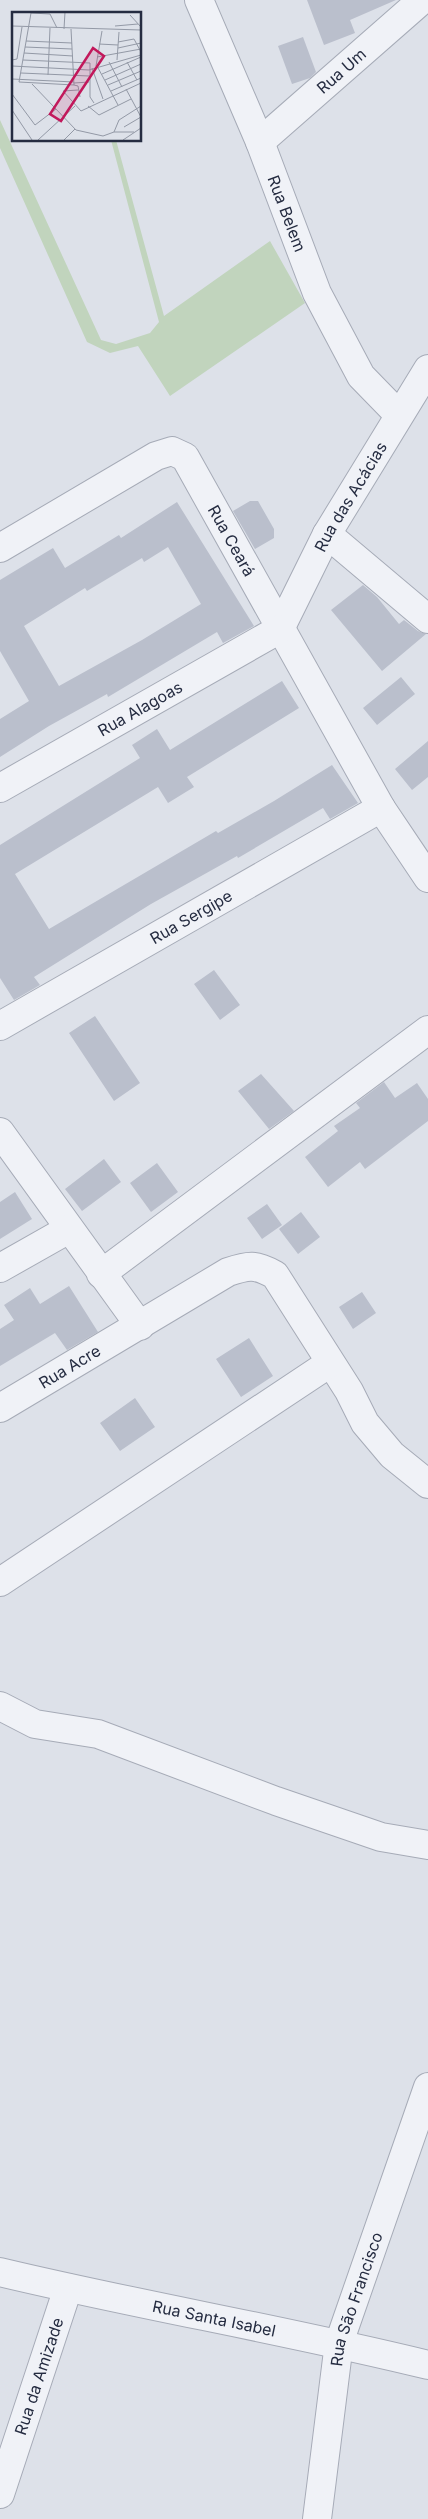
<svg xmlns="http://www.w3.org/2000/svg" width="428" height="2519" font-family="Inter,sans-serif">
<style>
.green{fill:#c1d4bd}
.building{fill:#babfcc;fill-rule:evenodd}
.lines{fill:none;stroke-linecap:round;stroke-linejoin:round}
.minor-casing{stroke:#a6abb7;stroke-width:30}
.minor{stroke:#f0f2f7;stroke-width:28}
.labels{text-anchor:middle;stroke-width:4;stroke-linejoin:round;paint-order:stroke}
.street-label{font-size:16px;fill:#252c41;stroke:#edf0f6}
.inset-road{fill:none;stroke:#9399a6;stroke-width:1}
.view{fill:#c2185b;fill-opacity:0.15;stroke:#c2185b;stroke-width:2.5}
.inset-edge{fill:none;stroke:#252c41;stroke-width:2.5}
</style>
<rect width="100%" height="100%" fill="#dde1e9"/>
<!-- green -->
<path class="green" d="M0,120L101,340L116,344L150,333L159,322L111,140H116L164,316L270,241L305,303L170,396L138,346L110,353L87,342L0,148Z"/>
<!-- building -->
<path class="building" d="M307,0H396L350,20L355,33L324,45Z
M303,37L316,72L310,78L292,84L278,46Z
M250,501H258L274,529V538L255,549L233,511Z
M177,502L254,626L223,643L217,632L108,697L107,694L49,726L0,757V719L29,701L0,651V580L53,548L65,568L119,535L121,538ZM168,547L201,604L142,640L59,686L24,626L85,588L87,591L142,558L144,562Z
M363,585L377,597L399,624L404,620L418,631L426,634L382,671L331,610Z
M401,677L415,694L377,725L363,708Z
M282,681L299,708L187,777L194,787L168,803L158,787L15,874L49,929L216,831L218,833L274,801L332,765L358,803L330,819L323,808L238,858L237,856L151,904L34,977L40,985L14,1000L0,978V845L140,758L132,745L157,729L170,750Z
M428,741V777L412,790L395,769Z
M214,970L240,1005L220,1020L194,984Z
M95,1016L140,1083L114,1101L69,1033Z
M261,1074L294,1111L269,1129L238,1091Z
M384,1082L395,1098L417,1083L428,1099V1121L365,1169L360,1162L328,1187L305,1157L338,1131L334,1126L360,1108L356,1103Z
M104,1159L121,1182L82,1211L65,1189Z
M157,1163L178,1192L151,1212L130,1183Z
M15,1192L32,1219L0,1239V1202Z
M267,1204L282,1225L262,1239L247,1218Z
M301,1212L320,1237L298,1254L279,1229Z
M69,1286L98,1332L67,1350L55,1333L0,1366V1329L14,1320L4,1305L30,1288L40,1304Z
M362,1292L376,1313L353,1329L339,1307Z
M249,1338L273,1376L241,1397L216,1359Z
M135,1398L155,1427L120,1451L100,1423Z"/>
<g class="lines">
<!-- minor casing -->
<g class="minor-casing">
<g id="minor">
<path id="s1" d="M199,0L260,142L317,293L361,376L398,414"/>
<path id="s2" d="M260,142L422,0"/>
<path d="M327,534L428,619"/>
<path id="s3" d="M0,548L156,456L172,451L185,457L381,808L428,878"/>
<path id="s4" d="M280,629L327,534L428,369"/>
<path id="s5" d="M0,788L280,629"/>
<path id="s6" d="M0,1026L381,808"/>
<path d="M0,1132L140,1326"/>
<path d="M0,1268L69,1229"/>
<path d="M101,1274L428,1030"/>
<path id="s7" d="M0,1408L228,1272C249,1265 255,1264 275,1275L349,1391L365,1423L392,1455L428,1484"/>
<path d="M0,1582L330,1363"/>
<path d="M0,1706L35,1724L98,1734L276,1801L381,1837L428,1845"/>
<path id="s8" d="M0,2272C142,2306 286,2330 428,2365"/>
<path id="s9" d="M0,2494L68,2288"/>
<path id="s10" d="M317,2519L339,2343L428,2087"/>
</g>
</g>
<!-- minor -->
<use href="#minor" class="minor"/>
</g>
<g class="labels">
<!-- street labels -->
<g class="street-label">
<text dy="6" stroke="none"><textPath href="#s2" startOffset="108">Rua Um</textPath></text>
<text dy="6" stroke="none"><textPath href="#s1" startOffset="231">Rua Belem</textPath></text>
<text dy="6" stroke="none"><textPath href="#s4" startOffset="150">Rua das Acácias</textPath></text>
<text dy="6" stroke="none"><textPath href="#s3" startOffset="308">Rua Ceará</textPath></text>
<text dy="6" stroke="none"><textPath href="#s5" startOffset="161">Rua Alagoas</textPath></text>
<text dy="6" stroke="none"><textPath href="#s6" startOffset="220">Rua Sergipe</textPath></text>
<text dy="6" stroke="none"><textPath href="#s7" startOffset="81">Rua Acre</textPath></text>
<text dy="6" stroke="none"><textPath href="#s10" startOffset="224">Rua São Francisco</textPath></text>
<text dy="6" stroke="none"><textPath href="#s8" startOffset="219">Rua Santa Isabel</textPath></text>
<text dy="6" stroke="none"><textPath href="#s9" startOffset="124">Rua da Amizade</textPath></text>
</g>
</g>
<!-- overview -->
<g transform="translate(12 12)">
<rect width="129" height="129" fill="#dde1e9"/>
<path class="inset-road" d="M118,3L129,15M0,14L129,18M103,14L126,12M45,16L38,2L19,1L7,70L62,73M52,17L53,0M59,17L62,73L66,74L68,85M14,29L60,31M106,30L122,27L129,40M87,32L106,33M13,35L60,37M106,36L129,31M12,41L61,44M85,45L129,37M0,48L5,47L10,15M11,48L78,51V85L82,91M105,48L107,20M97,50L110,75M115,50L125,68M0,54L77,58M84,54L90,19M85,54L106,93M80,56L91,87M77,58L129,43M9,61L77,64M90,62L129,45M36,63L38,16M0,67L62,70M93,68L129,52M62,71L77,70M20,72L64,118L91,124L102,120H122M96,73L129,59M114,77L129,105M66,78L51,79L69,99L129,71M99,79L129,66M0,82L23,113L44,97M76,94L87,103L119,87M0,98L20,128M112,115L129,105M102,120L107,108L129,94M26,128L63,94M52,128L63,117M111,128L129,116"/>
<path class="view" d="M81,36L92,44L49,109L38,102Z"/>
<rect width="129" height="129" class="inset-edge"/>
</g>
</svg>
